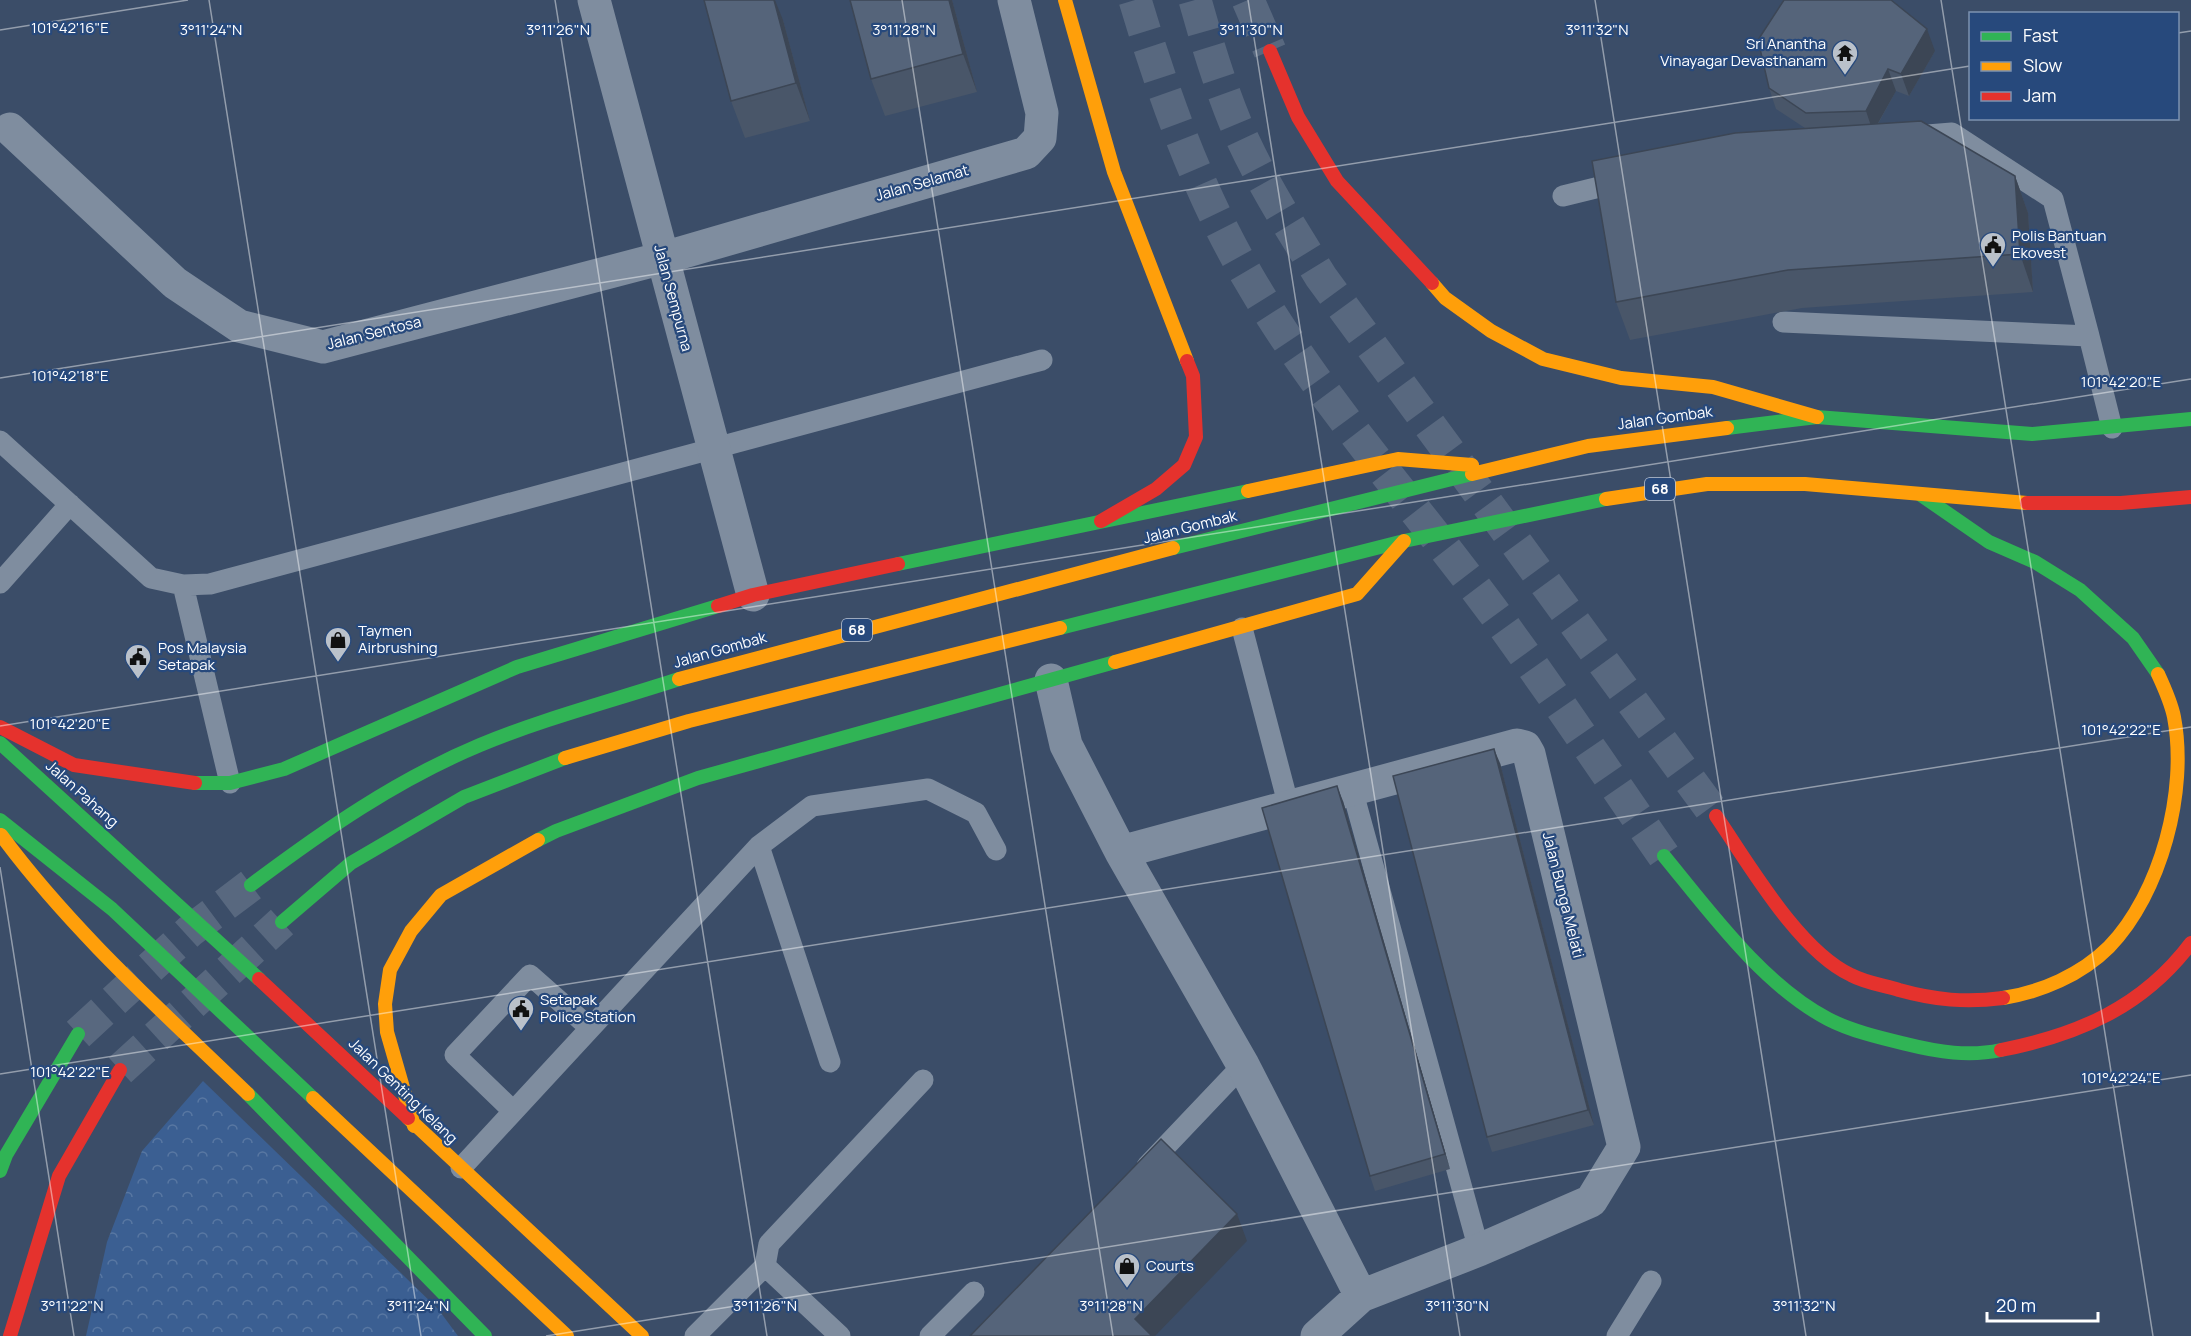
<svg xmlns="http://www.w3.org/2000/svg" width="2191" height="1336" font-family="Manrope,sans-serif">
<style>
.forest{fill:url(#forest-crowns)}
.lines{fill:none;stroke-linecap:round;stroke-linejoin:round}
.primary-tunnel{stroke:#58687f;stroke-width:33;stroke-dasharray:33 16;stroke-linecap:butt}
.highway-tunnel{stroke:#58687f;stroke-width:33;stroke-dasharray:33 16;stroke-linecap:butt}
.lane{stroke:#7f8d9f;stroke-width:21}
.street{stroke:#7f8d9f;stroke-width:33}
.fast{stroke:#30b455;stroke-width:14}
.slow{stroke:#ff9f0a;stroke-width:14}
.jam{stroke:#e5322d;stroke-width:14}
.wall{fill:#495669}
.shaded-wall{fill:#3c4655}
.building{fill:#55647a;stroke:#3c4655;stroke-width:1.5}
.ticks{fill:none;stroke:#fff;stroke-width:1.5;stroke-opacity:0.45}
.labels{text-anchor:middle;stroke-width:4.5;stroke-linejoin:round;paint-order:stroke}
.shield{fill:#27497c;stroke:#bec8d8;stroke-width:1.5}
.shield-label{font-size:14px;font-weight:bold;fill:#fff}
.poi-label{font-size:15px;fill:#fff;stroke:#27497c;text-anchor:start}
.street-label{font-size:15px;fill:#fff;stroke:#27497c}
.ticks-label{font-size:15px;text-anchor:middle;fill:#fff;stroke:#27497c;stroke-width:4.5;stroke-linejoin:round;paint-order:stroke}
</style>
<defs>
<pattern id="forest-crowns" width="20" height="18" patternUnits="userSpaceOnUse" patternTransform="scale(1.5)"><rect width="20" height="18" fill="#3b5f92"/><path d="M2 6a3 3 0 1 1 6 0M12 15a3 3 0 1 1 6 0" fill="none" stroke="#5877a2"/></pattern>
</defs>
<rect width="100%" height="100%" fill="#3b4d68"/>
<!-- forest -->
<path class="forest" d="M203,1081L438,1309L458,1336H86L107,1242L142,1151Z"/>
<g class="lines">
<!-- primary-tunnel -->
<path class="primary-tunnel" d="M78,1034L190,931L251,885
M120,1070L282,922"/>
<!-- highway-tunnel -->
<path class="highway-tunnel" d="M1135,0C1164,96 1197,190 1248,277C1316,394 1411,501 1492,610C1551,690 1607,774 1664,856
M1195,0C1207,43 1220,86 1237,127C1260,180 1291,228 1321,277L1716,816
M1248,0L1270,51"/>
<!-- lane -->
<path class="lane" d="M1915,136L1952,133L2053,199L2089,336
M1563,196L1624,181
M1783,322L2089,336L2112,428
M0,441L151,578L183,585L210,584L1042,360
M0,583L70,504
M183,585L230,783
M1242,628L1289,807
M1352,789L1479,1250
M759,846L830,1062
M513,1111L455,1055L530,975L590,1028
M1147,1166L1243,1065
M461,1168L759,846L812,806L928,789L976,813L996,850
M765,1266L769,1244L923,1080
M695,1336L765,1266L840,1336
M930,1336L974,1292
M1617,1336L1651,1281"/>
<!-- street -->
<path class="street" d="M594,0L753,595
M10,129L175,283L239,326L323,347L663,258L1026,153L1040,138L1042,113L1014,0
M1051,680L1066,745L1121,852L1243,1065L1361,1296
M1121,852L1517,745L1525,747L1529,754L1624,1147L1591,1201L1479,1250L1361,1296L1317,1336"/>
<!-- fast -->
<path class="fast" d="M1727,428L1817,417L2032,434L2191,419
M1921,495L1989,542L2035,562L2080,590L2133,638L2158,674
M1173,548L1472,474
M898,564L1248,491
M1060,628L1404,541L1606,499
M0,743L259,979
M195,783H230L284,769L517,667L718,606
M0,820L112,909L313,1098
M538,840L556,831L698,778L1115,662
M1664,856C1710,912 1763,985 1828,1019C1851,1031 1881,1038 1906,1044C1938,1052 1969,1057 2001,1050
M251,885C323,831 396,780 480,745C542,719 615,700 679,679
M282,922L351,863L464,797L565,758
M248,1094L485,1336
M0,1171L6,1155L78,1034"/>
<!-- slow -->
<path class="slow" d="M1065,0L1114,172L1187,361
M1432,283L1445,298L1491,331L1543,359L1621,378L1713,387L1817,417
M1472,474L1588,446L1727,428
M1248,491L1398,459L1472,465
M1606,499L1707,484H1805L2027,503
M1115,662L1357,594L1404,541
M679,679L1173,548
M565,758L689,721L1060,628
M1,835C72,931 162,1011 248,1094
M2003,998C2041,992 2081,975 2109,947C2161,893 2188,791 2174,717C2171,702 2164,687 2158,674
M313,1098L567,1336
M408,1118L642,1336
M414,1126L387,1032L385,1004L390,970L411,931L441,895L538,840"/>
<!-- jam -->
<path class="jam" d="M1270,51L1298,117L1337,181L1432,283
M2027,503H2121L2191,497
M1101,521L1156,489L1184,465L1196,437L1193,376L1187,361
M718,606L753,595L898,564
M0,727L74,765L195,783
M1716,816C1749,864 1798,950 1851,975C1866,983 1883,985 1899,990C1935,1000 1966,1003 2003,998
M259,979L408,1118
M2001,1050C2078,1035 2143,1007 2191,943
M10,1336L59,1176L120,1070"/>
</g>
<!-- wall -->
<path class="wall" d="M952,0L977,92L885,116L871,79Z
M783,20L810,121L745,138L731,101Z
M1935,51L1909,96L1896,91L1878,124L2015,176L2028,213L2033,292L1802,308L1630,340L1616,302L1805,128L1776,109L1769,88Z
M1500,763L1594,1125L1492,1152L1487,1137Z
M1343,801L1450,1169L1375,1191L1370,1176Z"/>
<!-- shaded-wall -->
<path class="shaded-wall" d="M774,0H775L783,20L810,121L796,83Z
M949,0H952L977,92L963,54Z
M1927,29L1935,51L1909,96L1901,74Z
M1888,69L1896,91L1873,132L1866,111Z
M2015,176L2028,213L2033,292L2020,254Z
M1494,749L1500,763L1594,1125L1588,1110Z
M1337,786L1343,801L1450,1169L1445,1154Z
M1237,1214L1247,1241L1155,1336H1141L1135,1319Z"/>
<!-- building -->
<path class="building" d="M704,0H774L796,83L731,101Z
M850,0H949L963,54L871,79Z
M1784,0H1891L1927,29L1901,74L1888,69L1866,111L1806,113L1769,88L1758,40Z
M1921,121L2015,176L2020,254L1788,270L1616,302L1592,161L1735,133Z
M1494,749L1588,1110L1487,1137L1393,776Z
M1337,786L1445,1154L1370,1176L1262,808Z
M1161,1139L1237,1214L1135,1319L1152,1336H970Z"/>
<!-- ticks -->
<path class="ticks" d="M209,0L421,1336M555,0L767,1336M902,0L1113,1336M1248,0L1460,1336M1595,0L1806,1336M1941,0L2153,1336M0,30L188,0M2178,33L2191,31M0,378L1970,66M0,726L2191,379M0,867L74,1336M0,1074L2191,727M546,1336L2191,1075"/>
<!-- icons -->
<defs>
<g id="temple-pin" transform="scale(1.35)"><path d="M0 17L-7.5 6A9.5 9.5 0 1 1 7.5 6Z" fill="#bac1ca" stroke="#27497c"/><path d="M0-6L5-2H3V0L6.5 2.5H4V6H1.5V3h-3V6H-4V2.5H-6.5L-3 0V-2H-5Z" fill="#111"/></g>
<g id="civic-pin" transform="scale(1.35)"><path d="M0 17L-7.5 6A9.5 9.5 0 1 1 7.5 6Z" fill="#bac1ca" stroke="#27497c"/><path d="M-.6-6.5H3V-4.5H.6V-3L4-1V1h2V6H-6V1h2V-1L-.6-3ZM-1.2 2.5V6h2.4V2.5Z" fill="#111"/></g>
<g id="shop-pin" transform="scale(1.35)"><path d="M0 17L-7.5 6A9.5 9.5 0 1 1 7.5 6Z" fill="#bac1ca" stroke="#27497c"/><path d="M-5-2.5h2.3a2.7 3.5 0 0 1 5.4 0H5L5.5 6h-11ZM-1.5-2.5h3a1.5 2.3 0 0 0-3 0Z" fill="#111"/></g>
</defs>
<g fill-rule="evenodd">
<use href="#temple-pin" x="1845" y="53"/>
<use href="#civic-pin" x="1993" y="245"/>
<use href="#shop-pin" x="338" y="640"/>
<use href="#civic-pin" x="138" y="657"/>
<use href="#civic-pin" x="521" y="1009"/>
<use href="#shop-pin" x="1127" y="1266"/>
</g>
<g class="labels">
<!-- shield labels -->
<g class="shield">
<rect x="1645" y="478" width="30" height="22" rx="4.5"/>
<rect x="842" y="619" width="30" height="22" rx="4.5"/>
</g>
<g class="shield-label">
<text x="1660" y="494">68</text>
<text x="857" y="635">68</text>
</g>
<!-- poi labels -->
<g class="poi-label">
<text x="1826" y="49" text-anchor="end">Sri Anantha<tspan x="1826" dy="17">Vinayagar Devasthanam</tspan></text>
<text x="2012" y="241">Polis Bantuan<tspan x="2012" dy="17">Ekovest</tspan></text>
<text x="358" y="636">Taymen<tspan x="358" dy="17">Airbrushing</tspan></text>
<text x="158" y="653">Pos Malaysia<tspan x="158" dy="17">Setapak</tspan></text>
<text x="540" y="1005">Setapak<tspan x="540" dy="17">Police Station</tspan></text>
<text x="1146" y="1271">Courts</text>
</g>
<!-- street labels -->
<g class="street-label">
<text transform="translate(922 183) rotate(-16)" y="5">Jalan Selamat</text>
<text transform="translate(673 298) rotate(75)" y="5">Jalan Sempurna</text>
<text transform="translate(374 333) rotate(-14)" y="5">Jalan Sentosa</text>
<text transform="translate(1665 418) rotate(-8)" y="5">Jalan Gombak</text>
<text transform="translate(1190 527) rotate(-14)" y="5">Jalan Gombak</text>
<text transform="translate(720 650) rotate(-16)" y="5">Jalan Gombak</text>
<text transform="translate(82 794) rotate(42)" y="5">Jalan Pahang</text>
<text transform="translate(1563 895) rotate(76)" y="5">Jalan Bunga Melati</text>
<text transform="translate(403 1091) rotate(44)" y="5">Jalan Genting Kelang</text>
</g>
</g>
<g class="ticks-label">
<text x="70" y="33">101°42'16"E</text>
<text x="211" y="35">3°11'24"N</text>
<text x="558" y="35">3°11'26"N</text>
<text x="904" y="35">3°11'28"N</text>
<text x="1251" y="35">3°11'30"N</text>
<text x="1597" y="35">3°11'32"N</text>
<text x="70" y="381">101°42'18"E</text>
<text x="2121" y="387">101°42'20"E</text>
<text x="70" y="729">101°42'20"E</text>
<text x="2121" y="735">101°42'22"E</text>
<text x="70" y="1077">101°42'22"E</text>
<text x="2121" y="1083">101°42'24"E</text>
<text x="72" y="1311">3°11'22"N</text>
<text x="418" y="1311">3°11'24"N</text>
<text x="765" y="1311">3°11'26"N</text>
<text x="1111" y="1311">3°11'28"N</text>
<text x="1457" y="1311">3°11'30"N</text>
<text x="1804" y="1311">3°11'32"N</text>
</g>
<!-- legend -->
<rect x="1969" y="12" width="210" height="108" fill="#27497c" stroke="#7d92b0" stroke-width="1.5"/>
<rect x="1981" y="32" width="30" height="9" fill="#30b455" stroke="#7d92b0" stroke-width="1.5"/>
<text x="2023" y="42" font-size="18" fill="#ffffff">Fast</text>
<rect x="1981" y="62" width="30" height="9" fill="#ff9f0a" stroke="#7d92b0" stroke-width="1.5"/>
<text x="2023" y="72" font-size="18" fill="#ffffff">Slow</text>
<rect x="1981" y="92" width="30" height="9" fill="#e5322d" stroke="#7d92b0" stroke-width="1.5"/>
<text x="2023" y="102" font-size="18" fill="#ffffff">Jam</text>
<!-- scale -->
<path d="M1987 1312v9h111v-9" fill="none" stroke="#ffffff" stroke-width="3"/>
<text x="1996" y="1312" font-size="18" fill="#ffffff" stroke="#27497c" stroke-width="4.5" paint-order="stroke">20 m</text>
</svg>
